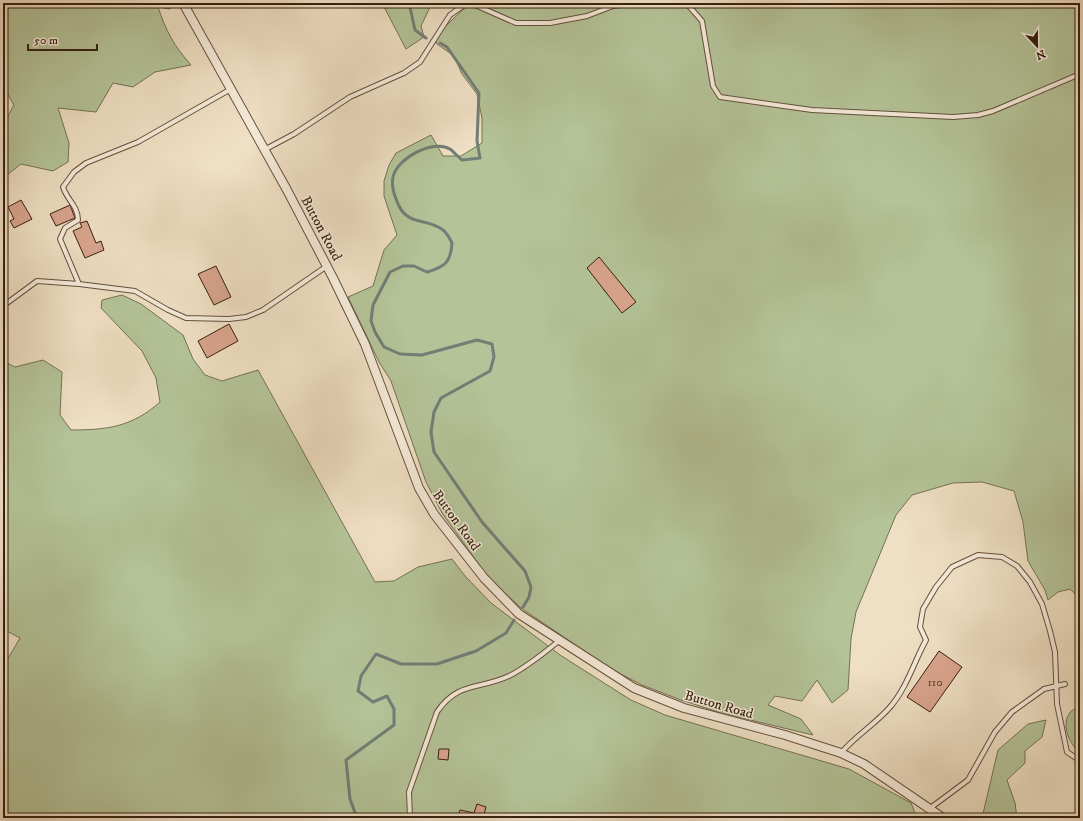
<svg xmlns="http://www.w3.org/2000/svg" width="1083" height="821" font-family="'IM FELL DW Pica',serif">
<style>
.green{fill:#b4c398;stroke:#747254}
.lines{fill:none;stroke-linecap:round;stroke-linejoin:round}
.stream{stroke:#727e76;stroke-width:3}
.building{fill:#d8a48d;stroke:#352010}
.service-casing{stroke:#64503d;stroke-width:6}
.minor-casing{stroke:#64503d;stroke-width:10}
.service{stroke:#f5ead9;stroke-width:4}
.minor{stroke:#f5ead9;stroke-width:8}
.labels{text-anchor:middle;stroke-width:3;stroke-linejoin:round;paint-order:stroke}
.number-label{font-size:12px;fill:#5e412f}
.street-label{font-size:14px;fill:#352010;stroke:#f5ead9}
</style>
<rect width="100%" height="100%" fill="#efdfc4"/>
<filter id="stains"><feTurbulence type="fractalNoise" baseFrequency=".005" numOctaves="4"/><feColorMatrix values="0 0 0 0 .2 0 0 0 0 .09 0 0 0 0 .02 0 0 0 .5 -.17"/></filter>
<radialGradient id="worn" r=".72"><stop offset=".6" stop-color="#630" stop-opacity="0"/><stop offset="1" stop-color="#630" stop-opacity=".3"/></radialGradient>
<!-- green -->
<path class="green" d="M3,3H167L170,9L158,7C166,31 174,46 191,65L155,72L133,87L113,83L96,112L58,108L69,143L68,162L53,171L21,164L3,178V125L14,105L3,86Z
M382,3H432L421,26L424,37L406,49Z
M470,3H1080V599L1070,589L1058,592L1048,600L1045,590L1028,561L1023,522L1014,491L982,482L953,483L912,495L896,515L856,612L851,639L848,690L832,703L817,680L802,701L775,696L768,705L801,719L813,735L721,713L681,700L642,685L611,669L521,608L488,577L442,513L426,482L391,381L379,362L348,297L373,286L384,250L397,235L384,196V181L389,165L396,153L431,135L443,156H461L482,143V118L477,94L462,74L454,56L437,44L434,37Z
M122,295L141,304L183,335L193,359L205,375L222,381L258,370L375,582L394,581L418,567L452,559L465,576L491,603L560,655L631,700L665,715L849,769L911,803L915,813L896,818H3V667L20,638L3,629V361L15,367L43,360L62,372L60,415L71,430C107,430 132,427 160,402L156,378L142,351L101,308L102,300Z
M1080,707V752H1079C1070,744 1061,726 1069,714C1071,710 1076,708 1080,707Z
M1046,720L1042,737L1025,751V763L1007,780L1015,803L1017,818H982L998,750L1028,724Z"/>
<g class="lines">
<!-- stream -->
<path class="stream" d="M409,3L415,30L426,38
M440,43L447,47L479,93L477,141L480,158L462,160C458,157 454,152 450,149C433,139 397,158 393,177C391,188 395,197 399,206C409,226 428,218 443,230C447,233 450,239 452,243C451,262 445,267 427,272L414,266H403L390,272L373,305L371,321L375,332L384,347L400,354L422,355L477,340L492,344L494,357L490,371L441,398L434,412L431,432L434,452L482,522L525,571L531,587L529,597L523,607
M357,818L350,799L346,760L394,725V709L387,696L373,702L358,691L361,676L376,654L401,664H437L476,651L506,633L514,620"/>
</g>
<!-- building -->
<path class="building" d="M21,200L32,219L14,228L10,221L14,219L8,207Z
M70,205L75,218L56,226L50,214Z
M87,221L96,243L101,241L104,250L85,258L73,231L82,227L80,223Z
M599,257L636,302L622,313L587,268Z
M216,266L231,297L214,305L198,274Z
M229,324L238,341L207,358L198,341Z
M939,651L962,667L930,712L907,697Z
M439,749H449L448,760L438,759Z
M477,804L486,807L483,818H457L460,810L474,813Z"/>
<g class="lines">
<!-- service casing -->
<g class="service-casing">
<path id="service" d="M673,3L688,5L702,21L713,86L720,97L812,110L953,117L978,115L993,111L1080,74
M264,150L294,134L350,97L404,73L420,62L450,15L464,5H475L516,23H550L587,16L613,6L632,3
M79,284L135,291L168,310L186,318L229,319L246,317L263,310L327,266
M3,306L37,281L79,284L60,239L65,228L78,220C78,206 67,200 63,187L74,172L86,163L138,142L231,89
M841,753C856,735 877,723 891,706C907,687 914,662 926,640L920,627L923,609L936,587L952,567L978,555L1002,557L1017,566L1030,582L1042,604L1050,631L1055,652L1057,704L1067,752L1076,758L1080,757
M929,809L968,780L995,732L1012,712L1044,689L1065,684
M410,818L409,792L437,712C458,681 479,690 509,676C527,667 544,653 560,640"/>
</g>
<!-- minor casing -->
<g class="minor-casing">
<path id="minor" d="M183,3L287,190L333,278L365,344L419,488L434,514L484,578L519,614L634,688L684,708L785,735L841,753L864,764L943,818"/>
</g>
<!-- service -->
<use href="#service" class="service"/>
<!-- minor -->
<use href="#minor" class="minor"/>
</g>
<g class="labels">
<!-- number labels -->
<g class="number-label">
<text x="935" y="686">110</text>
</g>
<!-- street labels -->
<g class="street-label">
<text transform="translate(322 228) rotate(62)" y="5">Button Road</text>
<text transform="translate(457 520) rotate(54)" y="5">Button Road</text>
<text transform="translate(719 704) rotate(16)" y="5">Button Road</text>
</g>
</g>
<!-- margin -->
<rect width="1083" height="821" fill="none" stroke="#efdfc4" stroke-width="16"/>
<rect x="4" y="4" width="1075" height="813" fill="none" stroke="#352010" stroke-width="2"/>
<rect x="8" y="8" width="1067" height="805" fill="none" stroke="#352010"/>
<!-- north arrow -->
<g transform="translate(1037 46) rotate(158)" stroke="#f5ead9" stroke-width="3" paint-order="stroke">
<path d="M0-3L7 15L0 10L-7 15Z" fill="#352010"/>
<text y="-6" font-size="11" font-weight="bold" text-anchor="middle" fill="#352010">N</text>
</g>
<!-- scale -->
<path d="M28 44v6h69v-6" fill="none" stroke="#352010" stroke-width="2"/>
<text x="34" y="44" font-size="12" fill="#352010" stroke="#f5ead9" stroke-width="3" paint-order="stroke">50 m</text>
<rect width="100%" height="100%" filter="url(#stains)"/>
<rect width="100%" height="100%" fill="url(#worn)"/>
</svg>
